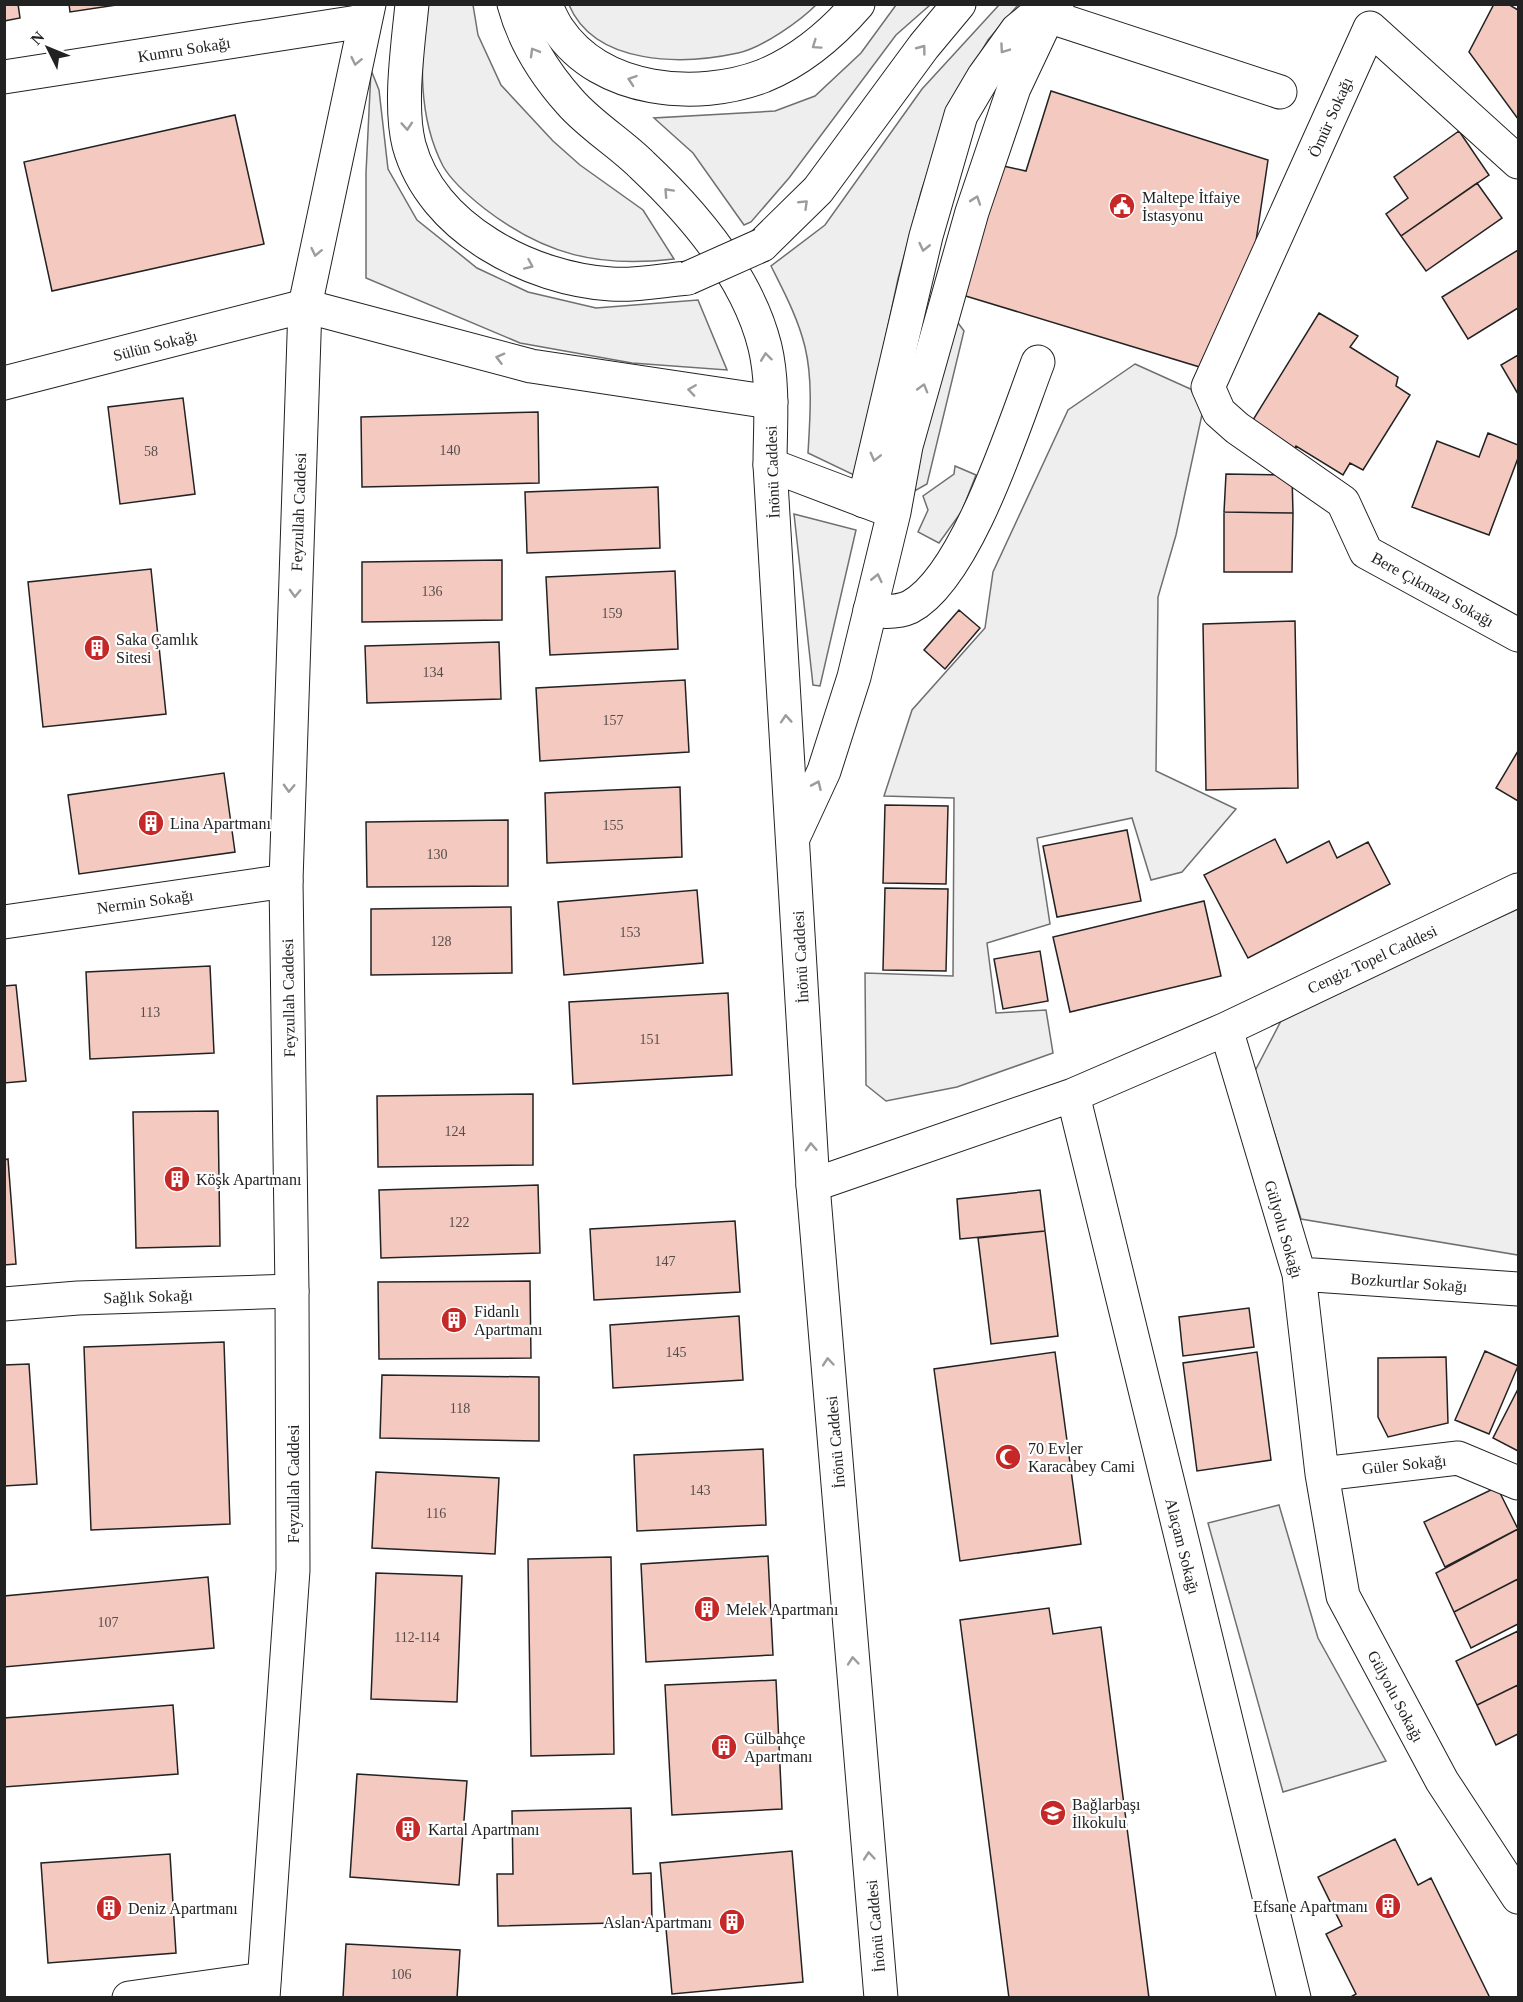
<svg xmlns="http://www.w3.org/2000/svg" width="1523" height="2002" font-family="'Times New Roman',serif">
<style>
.green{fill:#eee;stroke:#6f6f6f;stroke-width:1.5}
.parking{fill:#ededed;stroke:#6f6f6f;stroke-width:1.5}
.building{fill:#f3c9c0;stroke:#222;stroke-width:1.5}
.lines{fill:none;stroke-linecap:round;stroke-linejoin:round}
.minor-casing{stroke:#222;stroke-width:35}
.major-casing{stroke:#222;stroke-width:35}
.highway-casing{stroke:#222;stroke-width:35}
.minor{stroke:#fff;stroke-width:33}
.major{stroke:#fff;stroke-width:33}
.highway{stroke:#fff;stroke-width:33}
.highway-bridge-casing{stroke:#222;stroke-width:35;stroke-linecap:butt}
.highway-bridge{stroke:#fff;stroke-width:33}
.oneway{stroke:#9c9c9c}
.labels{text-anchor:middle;stroke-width:4.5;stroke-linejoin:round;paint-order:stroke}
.number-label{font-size:14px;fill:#564c4a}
.street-label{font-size:16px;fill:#222;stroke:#fff}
.poi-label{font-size:16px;fill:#222;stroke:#fff;text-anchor:start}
</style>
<rect width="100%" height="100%" fill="#fff"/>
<!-- green -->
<path class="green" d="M426,5H473L478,35L501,85L553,141L580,165L643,210L674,259C599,268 545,255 485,209C471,198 452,182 443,166C417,116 421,59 426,5Z
M569,5H816C800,21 762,48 738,53C683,65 595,66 569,5Z
M896,5H930L896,35L789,178L751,222L744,225L693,153L654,118L775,111L815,96L861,53Z
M999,5H1018L988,40L952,102L921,192L898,279L856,476L808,453C810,419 813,380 805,347C798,318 784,292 771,266L825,225L922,89Z
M371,70L379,90L388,169L417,220L477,268L528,292L596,308L698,300L727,370L632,363L520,343L366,278V173Z
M1135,364L1206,396L1176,535L1158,597L1156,771L1236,809L1182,872L1151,880L1132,818L1037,838L1050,924L987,943L996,1013L1046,1010L1053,1053L957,1087L886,1101L866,1085L865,973L953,976L954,798L884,796L912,710L985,628L993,572L1068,410Z
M955,466L976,475L962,511L939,543L918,532L928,510L923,496L954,474Z
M794,514L856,530L820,686L813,685Z
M1518,909V1255L1301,1219L1255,1071L1284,1015Z"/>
<!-- parking -->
<path class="parking" d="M950,312L964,331L927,484L909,494Z
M1279,1505L1318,1638L1386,1761L1283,1792L1208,1523Z"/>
<!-- building -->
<path class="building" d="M4,4H18L20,18L4,21Z
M69,4H123L70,12Z
M1494,4H1508L1518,10V119L1469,52Z
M1051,91L1268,160L1256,241L1203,368L959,294L994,164L1026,171Z
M235,115L264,244L52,291L24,162Z
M1459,131L1489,175L1401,236L1386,214L1408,198L1394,177Z
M1477,183L1502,218L1426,271L1401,236Z
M1518,250V308L1468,339L1442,297Z
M1319,313L1358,336L1350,347L1398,377L1396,386L1410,395L1363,470L1350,463L1343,475L1296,446L1291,455L1248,428Z
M1518,355V394L1501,365Z
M183,398L195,494L120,504L108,407Z
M538,412L539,483L362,487L361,417Z
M1488,433L1518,445V458L1489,535L1412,507L1437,441L1479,457Z
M1226,474L1292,475L1293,513L1224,512Z
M658,487L660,548L527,553L525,492Z
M1224,512L1293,513L1292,572H1224Z
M502,560V620L362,622V562Z
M151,569L166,714L43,727L28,582Z
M675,571L678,649L550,655L546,577Z
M959,610L980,628L945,669L924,650Z
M1295,621L1298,788L1206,790L1203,624Z
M499,642L501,699L367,703L365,646Z
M685,680L689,752L540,761L536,688Z
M1518,751V801L1496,788Z
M224,773L235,852L79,874L68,795Z
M680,787L682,857L547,863L545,793Z
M885,805L948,806L946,884L883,883Z
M508,820V886L367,887L366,822Z
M1127,830L1141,901L1057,917L1043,846Z
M1275,839L1287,863L1329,841L1337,858L1368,842L1390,884L1248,958L1204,875Z
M885,888L948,889L946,971L883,970Z
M697,890L703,963L564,975L558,902Z
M1204,901L1221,976L1070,1012L1053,937Z
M511,907L512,973L371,975V909Z
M1040,951L1048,1001L1003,1009L994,959Z
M210,966L214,1053L90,1059L86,972Z
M16,985L26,1081L4,1083V986Z
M728,993L732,1075L573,1084L569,1002Z
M533,1094V1165L378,1167L377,1096Z
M218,1111L220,1246L136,1248L133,1112Z
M8,1159L16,1264L4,1265V1160Z
M538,1185L540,1253L381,1258L379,1190Z
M1040,1190L1045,1231L960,1239L957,1199Z
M735,1221L740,1292L594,1300L590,1229Z
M1045,1231L1058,1336L991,1344L978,1238Z
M530,1281L531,1358L379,1359L378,1282Z
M1249,1308L1254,1347L1183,1356L1179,1317Z
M739,1316L743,1380L613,1388L610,1325Z
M224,1342L230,1524L91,1530L84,1347Z
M1485,1351L1518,1366L1489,1434L1455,1420Z
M1055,1352L1081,1544L960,1561L934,1369Z
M1257,1352L1271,1460L1197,1471L1183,1363Z
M1446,1357L1448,1423L1388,1437L1378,1417V1358Z
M29,1364L37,1484L4,1486V1365Z
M382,1375L539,1377V1441L380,1438Z
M1518,1389V1451L1493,1438Z
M763,1449L766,1525L637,1531L634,1455Z
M376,1472L499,1478L495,1554L372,1548Z
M1497,1487L1518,1529L1445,1567L1424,1522Z
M1518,1529V1579L1454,1612L1436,1573Z
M768,1556L773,1655L646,1662L641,1564Z
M611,1557L614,1754L531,1756L528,1559Z
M376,1573L462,1576L457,1702L371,1699Z
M208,1577L214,1648L4,1667V1596Z
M1518,1579V1624L1471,1648L1454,1612Z
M1049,1608L1053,1634L1101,1627L1149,1998H1009L960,1620Z
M1518,1631V1685L1477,1705L1456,1661Z
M776,1680L782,1809L672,1815L665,1685Z
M1518,1685V1734L1496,1745L1477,1705Z
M173,1705L178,1774L4,1787V1718Z
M357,1774L467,1781L459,1885L350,1877Z
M631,1808L633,1874L651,1873L652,1922L498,1926L497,1874H513L512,1811Z
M1395,1839L1418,1885L1431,1878L1490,1998H1349L1356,1994L1326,1934L1342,1926L1318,1877Z
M792,1851L803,1982L672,1994L660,1863Z
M170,1854L176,1953L48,1963L41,1863Z
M346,1944L460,1950L457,1998H343Z"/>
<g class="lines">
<!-- minor casing -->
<g class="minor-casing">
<path id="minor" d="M4,77L364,21
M1518,162L1370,28L1208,387L1219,412L1237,428L1343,502L1366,552L1518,635
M4,383L305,306L531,366L771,402
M864,501L926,236L961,115L984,76L1017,30L1033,17L1048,16L1280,92
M870,610C883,612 897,613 910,607C967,577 1015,422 1038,362
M4,922L286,881
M1226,1029L1518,890
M1073,1095L1294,1998
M813,1185L1073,1095L1226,1029L1299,1274L1322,1474L1343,1596L1442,1781L1518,1897
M1299,1274L1518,1289
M4,1304L78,1298L292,1291
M1322,1474L1458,1458L1518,1483
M129,1998L264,1979"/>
</g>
<!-- major casing -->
<g class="major-casing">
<path id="major" d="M514,4C524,41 545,74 570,102C591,126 620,143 642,165C694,214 748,277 765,347C774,385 770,427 770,465L813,1185L881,1998
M263,1998L293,1570L292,1291L286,881L305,306L369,4"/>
</g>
<!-- highway casing -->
<g class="highway-casing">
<path id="highway" d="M412,4C408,45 399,106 409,145C432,229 531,279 611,284C636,286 663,280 688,278
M545,4C549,12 553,22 558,29C601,93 697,101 763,76C800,61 832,34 858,4
M762,245L818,190L924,46L959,4
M770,465L894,512
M793,838L824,771L854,677L894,512L906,446L972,212L1014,88L1048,16L1057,4"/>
</g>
<!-- minor -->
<use href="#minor" class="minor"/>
<!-- major -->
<use href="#major" class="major"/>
<!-- highway -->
<use href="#highway" class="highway"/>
<!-- highway-bridge casing -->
<g class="highway-bridge-casing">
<path id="highway-bridge" d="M688,278L762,245"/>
</g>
<!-- highway-bridge -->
<use href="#highway-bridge" class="highway-bridge"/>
</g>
<!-- one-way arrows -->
<defs><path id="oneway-chevron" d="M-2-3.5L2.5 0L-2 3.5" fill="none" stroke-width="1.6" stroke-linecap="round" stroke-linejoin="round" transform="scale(1.5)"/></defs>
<g class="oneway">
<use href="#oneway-chevron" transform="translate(816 45) rotate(145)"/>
<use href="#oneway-chevron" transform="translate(922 49) rotate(-53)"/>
<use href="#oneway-chevron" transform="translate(1004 49) rotate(125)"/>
<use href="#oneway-chevron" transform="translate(534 52) rotate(-120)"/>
<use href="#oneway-chevron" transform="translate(356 61) rotate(102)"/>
<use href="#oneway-chevron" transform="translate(632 80) rotate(-161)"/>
<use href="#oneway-chevron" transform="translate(407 126) rotate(86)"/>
<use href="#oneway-chevron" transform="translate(668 192) rotate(-133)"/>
<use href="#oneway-chevron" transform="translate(976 200) rotate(-71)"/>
<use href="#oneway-chevron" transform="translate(804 204) rotate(-44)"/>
<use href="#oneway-chevron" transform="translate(924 247) rotate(103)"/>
<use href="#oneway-chevron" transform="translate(316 252) rotate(102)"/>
<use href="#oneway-chevron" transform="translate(529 265) rotate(24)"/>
<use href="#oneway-chevron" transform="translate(766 357) rotate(-97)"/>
<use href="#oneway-chevron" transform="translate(500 358) rotate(-165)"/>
<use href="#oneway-chevron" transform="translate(923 388) rotate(-74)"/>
<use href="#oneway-chevron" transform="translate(692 390) rotate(-172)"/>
<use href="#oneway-chevron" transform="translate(875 457) rotate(104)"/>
<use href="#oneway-chevron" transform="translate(877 578) rotate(-77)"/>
<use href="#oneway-chevron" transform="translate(295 593) rotate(92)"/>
<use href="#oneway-chevron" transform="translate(786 719) rotate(-94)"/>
<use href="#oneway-chevron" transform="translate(817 785) rotate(-66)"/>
<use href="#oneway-chevron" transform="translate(289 788) rotate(92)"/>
<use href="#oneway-chevron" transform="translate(811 1147) rotate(-93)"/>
<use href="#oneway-chevron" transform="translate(828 1362) rotate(-95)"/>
<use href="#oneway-chevron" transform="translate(853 1661) rotate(-95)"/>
<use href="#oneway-chevron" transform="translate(869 1856) rotate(-95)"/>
</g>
<!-- icons -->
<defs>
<g id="civic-disc" transform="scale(1.35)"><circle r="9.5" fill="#c62828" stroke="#fff"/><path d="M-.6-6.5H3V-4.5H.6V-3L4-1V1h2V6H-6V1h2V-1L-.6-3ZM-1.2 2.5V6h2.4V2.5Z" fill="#fff"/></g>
<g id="building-disc" transform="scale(1.35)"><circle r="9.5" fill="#c62828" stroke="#fff"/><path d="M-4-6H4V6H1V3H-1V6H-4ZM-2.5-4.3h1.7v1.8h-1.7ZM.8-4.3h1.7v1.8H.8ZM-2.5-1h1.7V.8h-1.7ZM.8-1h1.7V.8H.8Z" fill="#fff"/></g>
<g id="mosque-disc" transform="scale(1.35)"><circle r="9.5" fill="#c62828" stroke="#fff"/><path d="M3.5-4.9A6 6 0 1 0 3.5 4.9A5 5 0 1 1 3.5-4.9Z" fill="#fff"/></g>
<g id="school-disc" transform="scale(1.35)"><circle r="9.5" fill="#c62828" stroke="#fff"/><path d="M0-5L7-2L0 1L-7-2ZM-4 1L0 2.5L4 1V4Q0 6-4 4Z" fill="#fff"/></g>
</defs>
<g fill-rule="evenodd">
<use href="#civic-disc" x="1122" y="206"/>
<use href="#building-disc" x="97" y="648"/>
<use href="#building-disc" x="151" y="823"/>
<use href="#building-disc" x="177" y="1179"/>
<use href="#building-disc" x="454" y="1320"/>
<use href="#mosque-disc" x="1008" y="1457"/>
<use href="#building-disc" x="707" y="1609"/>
<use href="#building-disc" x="724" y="1747"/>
<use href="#school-disc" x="1053" y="1813"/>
<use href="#building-disc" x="408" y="1829"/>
<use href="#building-disc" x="1388" y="1906"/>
<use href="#building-disc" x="109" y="1908"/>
<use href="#building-disc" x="732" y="1922"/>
</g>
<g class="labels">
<!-- number labels -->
<g class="number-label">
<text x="450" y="455">140</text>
<text x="151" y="456">58</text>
<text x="432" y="596">136</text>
<text x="612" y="618">159</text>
<text x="433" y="677">134</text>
<text x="613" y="725">157</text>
<text x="613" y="830">155</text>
<text x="437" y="859">130</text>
<text x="630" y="937">153</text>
<text x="441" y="946">128</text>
<text x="150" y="1017">113</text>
<text x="650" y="1044">151</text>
<text x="455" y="1136">124</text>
<text x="459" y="1227">122</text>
<text x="665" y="1266">147</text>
<text x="676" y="1357">145</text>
<text x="460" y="1413">118</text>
<text x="700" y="1495">143</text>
<text x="436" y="1518">116</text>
<text x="108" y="1627">107</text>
<text x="417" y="1642">112-114</text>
<text x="401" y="1979">106</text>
</g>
<!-- street labels -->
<g class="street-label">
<text transform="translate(184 49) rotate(-9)" y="6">Kumru Sokağı</text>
<text transform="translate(1330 117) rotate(-66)" y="6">Ömür Sokağı</text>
<text transform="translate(155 345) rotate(-14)" y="6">Sülün Sokağı</text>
<text transform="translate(772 472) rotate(-92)" y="6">İnönü Caddesi</text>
<text transform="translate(298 512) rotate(-88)" y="6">Feyzullah Caddesi</text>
<text transform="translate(1433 589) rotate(29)" y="6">Bere Çıkmazı Sokağı</text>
<text transform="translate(145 901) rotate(-8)" y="6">Nermin Sokağı</text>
<text transform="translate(800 957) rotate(-93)" y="6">İnönü Caddesi</text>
<text transform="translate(1372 959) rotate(-25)" y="6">Cengiz Topel Caddesi</text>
<text transform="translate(288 998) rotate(-91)" y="6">Feyzullah Caddesi</text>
<text transform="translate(1284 1229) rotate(74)" y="6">Gülyolu Sokağı</text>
<text transform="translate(1409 1282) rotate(4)" y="6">Bozkurtlar Sokağı</text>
<text transform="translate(148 1296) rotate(-2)" y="6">Sağlık Sokağı</text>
<text transform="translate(835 1442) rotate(-95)" y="6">İnönü Caddesi</text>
<text transform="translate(1404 1464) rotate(-6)" y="6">Güler Sokağı</text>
<text transform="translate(293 1484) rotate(-90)" y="6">Feyzullah Caddesi</text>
<text transform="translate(1183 1546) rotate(76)" y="6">Alaçam Sokağı</text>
<text transform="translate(1396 1696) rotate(62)" y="6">Gülyolu Sokağı</text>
<text transform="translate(875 1926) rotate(-95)" y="6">İnönü Caddesi</text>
</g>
<!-- poi labels -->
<g class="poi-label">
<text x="1142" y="203">Maltepe İtfaiye<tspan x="1142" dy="18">İstasyonu</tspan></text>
<text x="116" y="645">Saka Çamlık<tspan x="116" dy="18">Sitesi</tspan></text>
<text x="170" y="829">Lina Apartmanı</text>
<text x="196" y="1185">Köşk Apartmanı</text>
<text x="474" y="1317">Fidanlı<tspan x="474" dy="18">Apartmanı</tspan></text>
<text x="1028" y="1454">70 Evler<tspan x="1028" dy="18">Karacabey Cami</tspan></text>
<text x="726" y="1615">Melek Apartmanı</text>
<text x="744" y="1744">Gülbahçe<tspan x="744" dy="18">Apartmanı</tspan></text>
<text x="1072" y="1810">Bağlarbaşı<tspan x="1072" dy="18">İlkokulu</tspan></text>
<text x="428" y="1835">Kartal Apartmanı</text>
<text x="1368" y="1912" text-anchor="end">Efsane Apartmanı</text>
<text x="128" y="1914">Deniz Apartmanı</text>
<text x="712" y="1928" text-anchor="end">Aslan Apartmanı</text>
</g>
</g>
<!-- border -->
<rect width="1523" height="2002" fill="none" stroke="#222222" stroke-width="12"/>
<!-- north arrow -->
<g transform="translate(48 48) rotate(313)" stroke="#ffffff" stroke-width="4.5" paint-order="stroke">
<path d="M0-4.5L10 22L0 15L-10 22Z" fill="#222222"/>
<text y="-9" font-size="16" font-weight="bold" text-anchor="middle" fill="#222222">N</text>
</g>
</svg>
